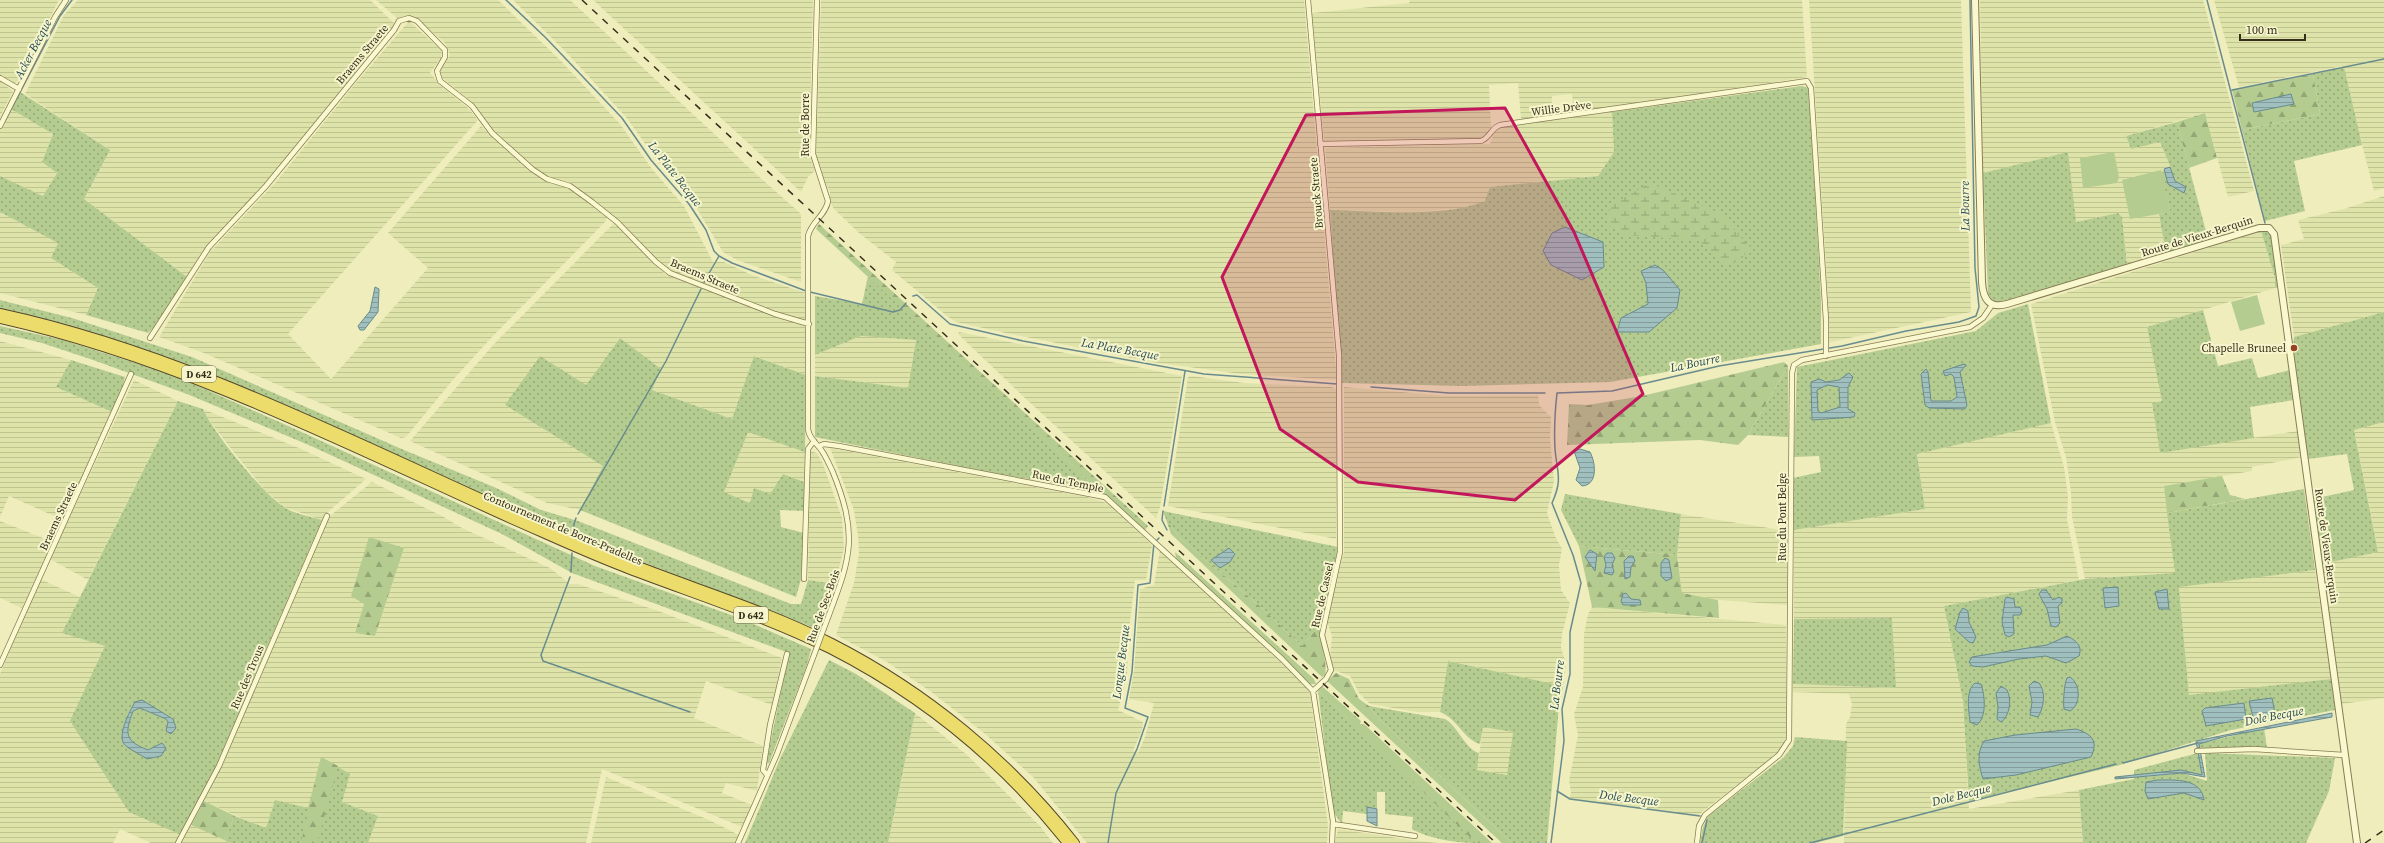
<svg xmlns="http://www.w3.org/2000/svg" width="2384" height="843" font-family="'Source Serif 4',serif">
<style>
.farmland{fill:url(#farmland-rules);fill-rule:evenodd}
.grass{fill:url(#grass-dots);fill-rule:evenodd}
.forest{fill:url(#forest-firs)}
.wetland{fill:url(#wetland-marsh)}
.green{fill:#b5cc90}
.water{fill:url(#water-rules);stroke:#688c8d;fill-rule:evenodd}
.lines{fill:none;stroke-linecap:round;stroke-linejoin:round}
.stream{stroke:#688c8d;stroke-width:1.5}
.minor-casing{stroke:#867c55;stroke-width:6}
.tertiary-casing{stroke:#867c55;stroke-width:8}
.trunk-casing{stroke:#53482a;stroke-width:10}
.minor{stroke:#faf8cf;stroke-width:4.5}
.tertiary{stroke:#faf8cf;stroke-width:6}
.trunk{stroke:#ecdc6c;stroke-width:8}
.rail{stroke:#352e1b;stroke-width:1.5;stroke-dasharray:7 7;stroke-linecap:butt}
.minor-bridge-casing{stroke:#867c55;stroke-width:6;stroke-linecap:butt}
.minor-bridge{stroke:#faf8cf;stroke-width:4.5}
.marked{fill:#c2185b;fill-opacity:0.2;stroke:#c2185b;stroke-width:3;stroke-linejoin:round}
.poi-dot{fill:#974124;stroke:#f6f5cc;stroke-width:1.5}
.labels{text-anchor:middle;stroke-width:4;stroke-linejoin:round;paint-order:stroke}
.shield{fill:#f6f5cc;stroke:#6f6a50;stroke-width:1}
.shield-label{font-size:10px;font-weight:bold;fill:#352e1b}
.street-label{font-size:11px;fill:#352e1b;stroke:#f6f5cc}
.poi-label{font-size:11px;fill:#352e1b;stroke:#f6f5cc;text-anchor:end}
.water-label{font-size:12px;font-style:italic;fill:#294d55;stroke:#f6f5cc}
</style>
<defs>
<pattern id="farmland-rules" width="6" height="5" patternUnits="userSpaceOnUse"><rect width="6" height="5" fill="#dee4a9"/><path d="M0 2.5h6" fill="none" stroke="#bfc491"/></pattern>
<pattern id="grass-dots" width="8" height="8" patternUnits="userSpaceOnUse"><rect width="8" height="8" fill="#b5cc90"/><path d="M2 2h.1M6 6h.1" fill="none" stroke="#94a675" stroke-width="1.8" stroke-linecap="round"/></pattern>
<pattern id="forest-firs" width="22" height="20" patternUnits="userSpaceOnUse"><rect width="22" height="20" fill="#b5cc90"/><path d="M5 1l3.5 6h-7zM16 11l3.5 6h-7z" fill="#94a675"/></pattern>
<pattern id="wetland-marsh" width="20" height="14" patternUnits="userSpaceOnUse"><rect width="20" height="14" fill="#b5cc90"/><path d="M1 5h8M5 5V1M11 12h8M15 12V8" fill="none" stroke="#94a675"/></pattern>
<pattern id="water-rules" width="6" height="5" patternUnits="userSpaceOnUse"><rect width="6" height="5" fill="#a0bfbf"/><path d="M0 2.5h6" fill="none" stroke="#839c9a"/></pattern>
</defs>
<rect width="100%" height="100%" fill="#efedbc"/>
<!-- farmland -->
<path class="farmland" d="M0,0H59L17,82L12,83L0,75Z
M78,0H370L395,24L270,178L202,252L187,277L84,199L110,150L25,94L64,15Z
M376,0H498L561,61L620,124L652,169L684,206L713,262H724L754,276L806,293V375L755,356L732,419L651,390L620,338L586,385L505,405L603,466L580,510L547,503L410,441L494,344L614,223L665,274L769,314L770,310L679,276L663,267L618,220L577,187L569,182L548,177L535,169L492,130L470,100L442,78L440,72L450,55L445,43L415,17L411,16L397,18Z
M513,0H570L723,142L745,164L801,214V282L737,260L723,252L688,194L659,163L626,117L566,52Z
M593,0H813L809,153L815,171L808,177L801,192Z
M821,0H1304L1337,380L1241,374L1152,362L1001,332L956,322L947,316L892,270L896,262L859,233L834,209L830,202V192L819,169L816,156Z
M1410,0H1802L1807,77L1598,109L1574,115L1572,94L1552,96L1551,117L1521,119L1518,83L1489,85L1491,128L1485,137L1475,139L1324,141L1312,13L1409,3Z
M1809,0H1961L1971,312L1826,343L1828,298Z
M1980,0H2203L2254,191L2228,197L2205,113L2126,136L2131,149L2160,142L2171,168L2170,212L2159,214L2167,256L2127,265L2122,217L2118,213L2076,222L2016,166L1983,173Z
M2214,0H2384V188L2374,191L2342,66L2239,87Z
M409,21L442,51L441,58L430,73L442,87L468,108L478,120L288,334L331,379L428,268L388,233L481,126L537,176L571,189L608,217L604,223L491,338L452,381L406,437L401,438L204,353L159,337L210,252L276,182L355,84Z
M0,82L13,91L0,117Z
M11,109L53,134L42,162L57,173L43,196L0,176V131Z
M1612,112L1614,152L1598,176L1491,187L1485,201L1472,207L1417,212L1330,210L1325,148L1490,144L1494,133L1498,127Z
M2384,196V312L2294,337L2281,245L2304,239L2298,220L2344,209Z
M0,212L59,243L51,258L98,288L86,315L0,293Z
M2261,231L2275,278V288L2147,327L2163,401L2152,404L2160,452L2298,431L2302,457L2252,467V471L2164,486L2175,573L2085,579L2072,517L2071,492L2066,457L2055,422L2031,304Z
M959,332L1182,376L1160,507L1156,518L1026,399L958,334Z
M861,336L916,340L908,388L815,376V355Z
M0,341L71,360L56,387L112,412L63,520L9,496L0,517Z
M1192,376L1244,383L1332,387L1337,390L1336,539L1168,506L1188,377Z
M134,380L178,401L88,580L50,559Z
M1344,387L1447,396L1538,395L1539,405L1551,417L1550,439L1554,481L1547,513L1555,536L1562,549L1559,565L1561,590L1570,603L1562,634L1561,648L1566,663L1563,686L1448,661L1440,712H1417L1370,704L1359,693L1350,676L1333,670L1330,657L1332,636L1327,621L1344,552Z
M203,409L301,449L366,479L328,512L322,520L284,507L265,490L232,450L206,416Z
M2384,422V698L2342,704L2322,564L2378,551L2354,430Z
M2051,423L2064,467L2068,496L2067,519L2079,580L1944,606L1963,701L1969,809L2079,790L2083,843H1844L1846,724L1850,717L1852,704L1849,694L1793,692V684L1895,688L1892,618L1794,619V530L1925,509L1917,454Z
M748,431L805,452L804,482L783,474L770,494L750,503L724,492Z
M830,448L1087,497L1107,503L1152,545L1146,580H1135L1128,639L1127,677L1118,710L1143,722L1142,730L1133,751L1138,753L1145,737L1154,703L1129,699L1134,671L1140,589L1154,585L1160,550L1304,684L1310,693L1328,825L1327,843H1087L1033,777L984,733L930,691L887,662L836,635L854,583L859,553L858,536L854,510Z
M810,451L817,453L823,464L842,518L844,548L835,584L808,580Z
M372,482L442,516L462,528L550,568L570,584H578L661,612L782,658L772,705L706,681L694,718L763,746L757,791L726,783L722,793L752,805L742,827L602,769L586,843H368L378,816L342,802L321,757L308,809L275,800L266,829L204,801L224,762L327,520L331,515ZM404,547L375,636L356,632L364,604Z
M1681,514L1788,531L1787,605L1718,600L1682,593L1677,555Z
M0,521L53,542L22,608L0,598Z
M2315,570L2331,679L2189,696L2179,586Z
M40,579L80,597L63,632L105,645L181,835L176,843H151L120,829L113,843H0V674Z
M1592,607L1786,625L1787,735L1785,743L1779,752L1697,816L1646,808L1569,800L1571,792L1569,781L1578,735L1574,714L1583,687L1584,634L1588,614Z
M915,713L966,754L1040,826L1053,843H888Z
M1483,727L1513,732L1508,775L1477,770Z
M606,777L709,820L739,835L735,843H591Z
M191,825L196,827L230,843H181Z
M1338,829L1411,840L1438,843H1335Z"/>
<!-- grass -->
<path class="grass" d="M2344,67L2362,145L2294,161L2305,211L2265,221L2242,130L2320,114L2313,74Z
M1802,86L1809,88L1821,300V344L1610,382L1462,386L1342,383L1330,210C1375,211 1445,218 1485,201L1490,187L1598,176L1614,152L1612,112Z
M20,92L110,150L84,199L187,277L155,326L148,333L86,315L98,288L51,258L58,243L0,212V176L43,196L57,173L42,162L53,134L11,109Z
M2177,122L2208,239L2166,253L2159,214L2170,212L2161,172L2171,168L2160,142L2131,149L2126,136Z
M2068,152L2076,222L2118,213L2122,217L2127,265L2003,302C1995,302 1991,301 1988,293L1983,173Z
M2265,230L2270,234L2273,240L2280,287L2275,288V278L2261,231Z
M868,276L1099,490L1003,475L815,437V376L908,388L916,340L861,336L815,355V296L862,304Z
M0,300L72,318L192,357L404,450L494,487L541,510L578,521L791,604H801L808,580L835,584L817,629C742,599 665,572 591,541C395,460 209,355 0,309Z
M2028,304L2051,423L1917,454L1925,509L1794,530L1793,478L1821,472L1819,456L1794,457L1797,367L1976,331L1998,313Z
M2203,310L2218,366L2252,358L2258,378L2290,370L2294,400L2250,407L2254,438L2160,453L2152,403L2162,401L2147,327Z
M2384,312V422L2354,430L2378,552L2322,564L2313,499L2354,490L2347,454L2308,459L2293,348L2294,337Z
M0,326L63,340L173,375L295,429L595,566L742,619L811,649L807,665L769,763L766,764L789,653L572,573L502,534L311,446L187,394L93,360L42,343L0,333Z
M620,338L661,369L652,390L732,419L754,356L806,375L805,452L748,432L724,492L750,503L754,488L770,494L783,474L804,482V511L780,510L781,527L804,533L801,579L796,597L580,510L603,466L505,405L540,356L586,385Z
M71,360L125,377L122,389L112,412L56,387Z
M1788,366V437L1748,435Z
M178,401L203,409C212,431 264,495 284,507C294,514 310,516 322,520L210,780L181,835L129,812L70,721L105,646L62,633ZM135,702L173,718L166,731L168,722L166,719L139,708L133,711C125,733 124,741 148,750L162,743L160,756L147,759L124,745V726Z
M2304,489L2315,570L2179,587L2189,695L2331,679L2335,710L2231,730L2120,765L1969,801L1963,701L1944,606L2085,579L2175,573L2167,513Z
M1565,494L1681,514L1677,555L1579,546L1561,510Z
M1163,511L1338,547L1322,623L1302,646L1262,608L1180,538L1170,525H1168Z
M1892,618L1896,688L1793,684L1794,619Z
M829,660L856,674L915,713L888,843H745L780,759Z
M1448,661L1563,686L1559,706L1547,843H1512L1380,720L1369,706L1445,719C1458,726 1465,749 1479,753L1477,770L1507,775L1513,732L1483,727L1480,744C1463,739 1458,719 1440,712Z
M1318,690L1456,822L1476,843C1457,843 1429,839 1412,829L1413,817L1385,814V792H1377V809L1367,807V814L1343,811L1342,824L1334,813L1331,798Z
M2264,728L2267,748L2201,749L2199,744Z
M1795,737L1847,741L1843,836L1815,843H1700L1703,827L1708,816L1783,758L1793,746Z
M2198,753L2202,775L2181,770L2144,777L2182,773L2207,781L2205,753L2335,758L2329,791L2306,843H2083L2079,790L2134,779V770Z
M321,757L350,774L342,802L378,816L368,843H230L224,840L235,816L266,828L275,800L308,808Z"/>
<!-- forest -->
<path class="forest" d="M2313,74L2320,114L2242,130L2232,90Z
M2205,113L2217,158L2189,168L2177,122Z
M819,224L1134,513L1148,526L1145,530L1099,490L816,229Z
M1784,362L1788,366L1748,435L1738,445L1700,440L1567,445L1569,404L1588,405L1642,396Z
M2222,476L2230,495L2245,499L2167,513L2164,486Z
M1168,525H1170L1180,538L1262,608L1302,646L1322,623C1318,642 1328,657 1325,675L1322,677L1171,534Z
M369,537L404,548L375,636L355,633L364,604L351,596Z
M1579,546L1677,555L1682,593L1718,600L1719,618L1592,607Z
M1175,552L1314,679L1316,684H1310L1176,558Z
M1336,673L1349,679L1359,699L1369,706L1380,720L1512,843H1502L1327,681Z
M1322,686L1361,721L1360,724H1364L1492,843H1476L1318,690Z
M321,757L338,766L317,843H301Z
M204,801L235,816L224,840L191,825Z"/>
<!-- wetland -->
<path class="wetland" d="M1650,183L1719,213L1750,247L1741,260L1725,264L1698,240L1625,235L1607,225L1611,205Z"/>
<!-- green -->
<path class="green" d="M2114,152L2119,177L2117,183L2083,188L2080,158Z
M2161,170L2170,212L2130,219L2122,180Z
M2257,295L2265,324L2240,331L2231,302Z"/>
<!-- water -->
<path class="water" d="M2291,94L2294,104L2254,112L2252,103Z
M2170,167L2175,181L2186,187L2184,193L2168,184L2164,169Z
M1565,227L1603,242L1604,267L1582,280L1551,265L1543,251L1552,233Z
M1655,265L1663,270L1680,290L1677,308L1649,332H1617L1621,318L1648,304L1646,283L1641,271Z
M375,287L379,289L378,312L364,330H360L358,326L370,311Z
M1964,364L1966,365L1960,372L1967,405L1965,409L1929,408L1925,405L1921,374L1926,369L1928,372L1931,401H1951L1957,397L1954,377L1951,374L1945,376L1943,371Z
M1849,373L1853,377L1848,387V409L1855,413L1854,417L1812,420L1811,382L1819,379L1826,382L1839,380ZM1827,385L1839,387L1840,407L1821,413L1818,411L1817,390Z
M1580,449L1590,452C1596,463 1598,485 1582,486L1576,480L1580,468L1574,451Z
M1229,548L1235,554L1230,562L1220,568L1211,560Z
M1590,550L1597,554L1595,571L1585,557Z
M1607,553H1612L1615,558L1612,565L1614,572L1612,575L1604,573L1606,565L1604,557Z
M1629,556H1633L1635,561L1631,567L1630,577L1625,579L1624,561Z
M1665,558L1669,560L1672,578L1666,581L1661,576V563Z
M2118,587L2119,606L2105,608L2103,588Z
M2167,589L2169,609H2159L2155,592Z
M2042,590H2046L2053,600L2059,597L2062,599V603L2058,606L2060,623L2056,627L2051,626L2047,609L2039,594Z
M1626,593L1631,599L1640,600L1641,605H1623L1621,601L1623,594Z
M2007,597L2014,599L2015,607H2020L2022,611L2020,615H2013L2014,634L2009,637L2005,635L2002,622L2005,599Z
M1963,608L1968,611L1969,622L1976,637L1973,643L1969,642L1955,629L1960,612Z
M2067,636C2075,640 2083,645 2079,656L2066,663L2046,656L2019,659L1983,667L1972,666L1969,662L1972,657L1978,656L2047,645Z
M2070,677C2081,684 2081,705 2070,711L2064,709C2063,703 2064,684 2067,678Z
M2034,681L2039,683C2046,691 2044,708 2038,717L2030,715L2032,702L2029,686Z
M1975,683L1981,684C1985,696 1987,716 1977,725L1970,722C1969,711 1965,691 1975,683Z
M2001,686L2007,690C2012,699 2010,716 2001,722L1997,719L1998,707L1996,693Z
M2272,698L2275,713L2253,717L2249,701Z
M142,700L173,719L176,728L171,734L166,731L168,722L166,719L140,708L133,711C125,733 124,741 148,750L162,743L166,748L161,756L147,759C140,754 132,751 126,746C115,738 130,711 135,702Z
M2244,703L2246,719L2206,726L2202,711L2205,708Z
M2332,713V717L2227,736L2199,744L2205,777L2182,773L2115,779V777L2181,770L2202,775L2196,741Z
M2076,729C2091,734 2099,740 2091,757L2016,775L1983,779C1979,766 1976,754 1984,741L2015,735Z
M2158,780C2176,780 2201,778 2204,800L2184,793L2148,799L2145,791L2146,782Z
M1367,807L1377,809V826L1367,821Z"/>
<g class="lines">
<!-- stream -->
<path class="stream" d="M506,0L546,38L622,118L651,160L689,204L706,230L714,251L719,256L732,263L806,291L893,312L900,310L906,303
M2207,0L2265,223
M2232,90L2384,59
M5,121L60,16L72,0
M704,282L719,256
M913,296L917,295L950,324L1023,341L1204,374L1337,384
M1371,387L1449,393H1545
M1164,506L1185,371
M1163,511L1162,520L1167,530
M578,514L666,361L701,289
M572,530L576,518
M1157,540L1159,538
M571,572L572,553
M570,577L541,655L543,661L690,712
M2123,763L2198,743
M1557,791L1570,799L1700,816
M1108,843L1116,793L1137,749L1148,717L1125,708L1132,672L1138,585L1150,583L1154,543
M1551,843L1564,741L1562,709L1570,674V632L1581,583L1573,555L1552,503C1563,479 1557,473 1555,449C1554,431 1555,411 1557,393L1612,391L1719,366L1842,346L1906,331L1959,322L1976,316L1979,307L1975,268L1970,0
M1702,843L1707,820
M1810,843L2116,764"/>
<!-- minor casing -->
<g class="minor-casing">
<path id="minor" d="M817,0L813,154L828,201C826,215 811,222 808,236V429C809,439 817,443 822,451C826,457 829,464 832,470C861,540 849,561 824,628
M1308,0L1339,355L1340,552L1322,635L1331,670L1326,679L1313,691
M0,78L19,89
M0,126L55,17L66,0
M1320,144L1481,141C1490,138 1491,128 1500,125L1807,81L1811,88L1826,320V356
M150,338L209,247L266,186L394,30L399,21L409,18L417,21L445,50V57L437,71L440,81L472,106L492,133L532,169L547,179L570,186L592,202L617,222L656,262L670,273L775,314L809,324
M819,446L824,444L839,446L1105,497L1282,659L1313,691
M804,579L808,449L814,441
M0,665L131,374
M1313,691L1333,821L1332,843
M2197,751L2254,749L2344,755
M767,775L763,770L770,725L787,654
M1333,824L1415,836
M178,843L219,766L327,516
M738,843L777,754L814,655
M1697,843L1699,826L1705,815L1779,755L1789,740L1792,373L1794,365L1802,360L1970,327L1983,318L1992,305"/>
</g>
<!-- tertiary casing -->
<g class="tertiary-casing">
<path id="tertiary" d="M1975,0L1982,282C1983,299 1989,309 2007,304L2259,228H2269L2274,234L2357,843"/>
</g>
<!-- trunk casing -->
<g class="trunk-casing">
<path id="trunk" d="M0,313C181,352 348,439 516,514C553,530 590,548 628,562C696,589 767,610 832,643C926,691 1010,760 1075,843
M0,319C179,359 345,444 511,519C550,536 588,554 628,569C696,595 765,617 830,649C922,696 1003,762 1067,843"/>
</g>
<!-- minor -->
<use href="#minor" class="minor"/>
<!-- tertiary -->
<use href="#tertiary" class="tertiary"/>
<!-- trunk -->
<use href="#trunk" class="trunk"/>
<!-- rail -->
<path class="rail" d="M582,0L1496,843
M2365,843L2384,830"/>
<!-- minor-bridge casing -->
<g class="minor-bridge-casing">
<path id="minor-bridge" d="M814,655L824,628"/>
</g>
<!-- minor-bridge -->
<use href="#minor-bridge" class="minor-bridge"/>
</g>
<!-- marked area -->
<path class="marked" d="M1505,108L1574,232L1643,394L1515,500L1358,482L1280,429L1222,277L1306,115Z"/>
<!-- markers -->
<circle class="poi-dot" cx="2294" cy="348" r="4"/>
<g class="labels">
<!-- shield labels -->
<g class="shield">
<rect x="182" y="366" width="34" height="16" rx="3"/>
<rect x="734" y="607" width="34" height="16" rx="3"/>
</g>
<g class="shield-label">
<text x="199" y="378">D 642</text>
<text x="751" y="619">D 642</text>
</g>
<!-- street labels -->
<g class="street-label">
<text transform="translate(362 54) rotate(-50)" y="4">Braems Straete</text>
<text transform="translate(1561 108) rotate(-7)" y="4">Willie Drève</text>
<text transform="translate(805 125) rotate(-90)" y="4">Rue de Borre</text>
<text transform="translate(1316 193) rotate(-95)" y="4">Brouck Straete</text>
<text transform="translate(2197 236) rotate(-17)" y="4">Route de Vieux-Berquin</text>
<text transform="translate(705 276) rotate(23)" y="4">Braems Straete</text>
<text transform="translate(1068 481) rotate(12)" y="4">Rue du Temple</text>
<text transform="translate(58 516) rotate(-65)" y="4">Braems Straete</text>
<text transform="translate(1782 517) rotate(-90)" y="4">Rue du Pont Belge</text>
<text transform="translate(563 528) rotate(23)" y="4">Contournement de Borre-Pradelles</text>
<text transform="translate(2327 546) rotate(82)" y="4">Route de Vieux-Berquin</text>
<text transform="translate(1322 595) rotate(-77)" y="4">Rue de Cassel</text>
<text transform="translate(823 606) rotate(-70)" y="4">Rue de Sec-Bois</text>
<text transform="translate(247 677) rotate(-67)" y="4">Rue des Trous</text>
</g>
<!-- poi labels -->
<g class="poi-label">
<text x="2286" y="352">Chapelle Bruneel</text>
</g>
<!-- water labels -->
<g class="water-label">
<text transform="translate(33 49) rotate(-62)" y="4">Acker Becque</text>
<text transform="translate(675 174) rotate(52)" y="4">La Plate Becque</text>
<text transform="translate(1965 206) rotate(-91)" y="4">La Bourre</text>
<text transform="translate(1120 349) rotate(10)" y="4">La Plate Becque</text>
<text transform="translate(1695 363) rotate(-12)" y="4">La Bourre</text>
<text transform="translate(1121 662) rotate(-83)" y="4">Longue Becque</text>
<text transform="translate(1557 685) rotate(-83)" y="4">La Bourre</text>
<text transform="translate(2274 716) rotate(-11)" y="4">Dole Becque</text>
<text transform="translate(1961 795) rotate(-14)" y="4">Dole Becque</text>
<text transform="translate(1629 798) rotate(7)" y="4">Dole Becque</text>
</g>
</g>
<!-- scale -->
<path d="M2240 34v6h65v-6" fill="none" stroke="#352e1b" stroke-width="2"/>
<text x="2246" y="34" font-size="12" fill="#352e1b" stroke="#f6f5cc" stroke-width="3" paint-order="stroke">100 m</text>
</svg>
